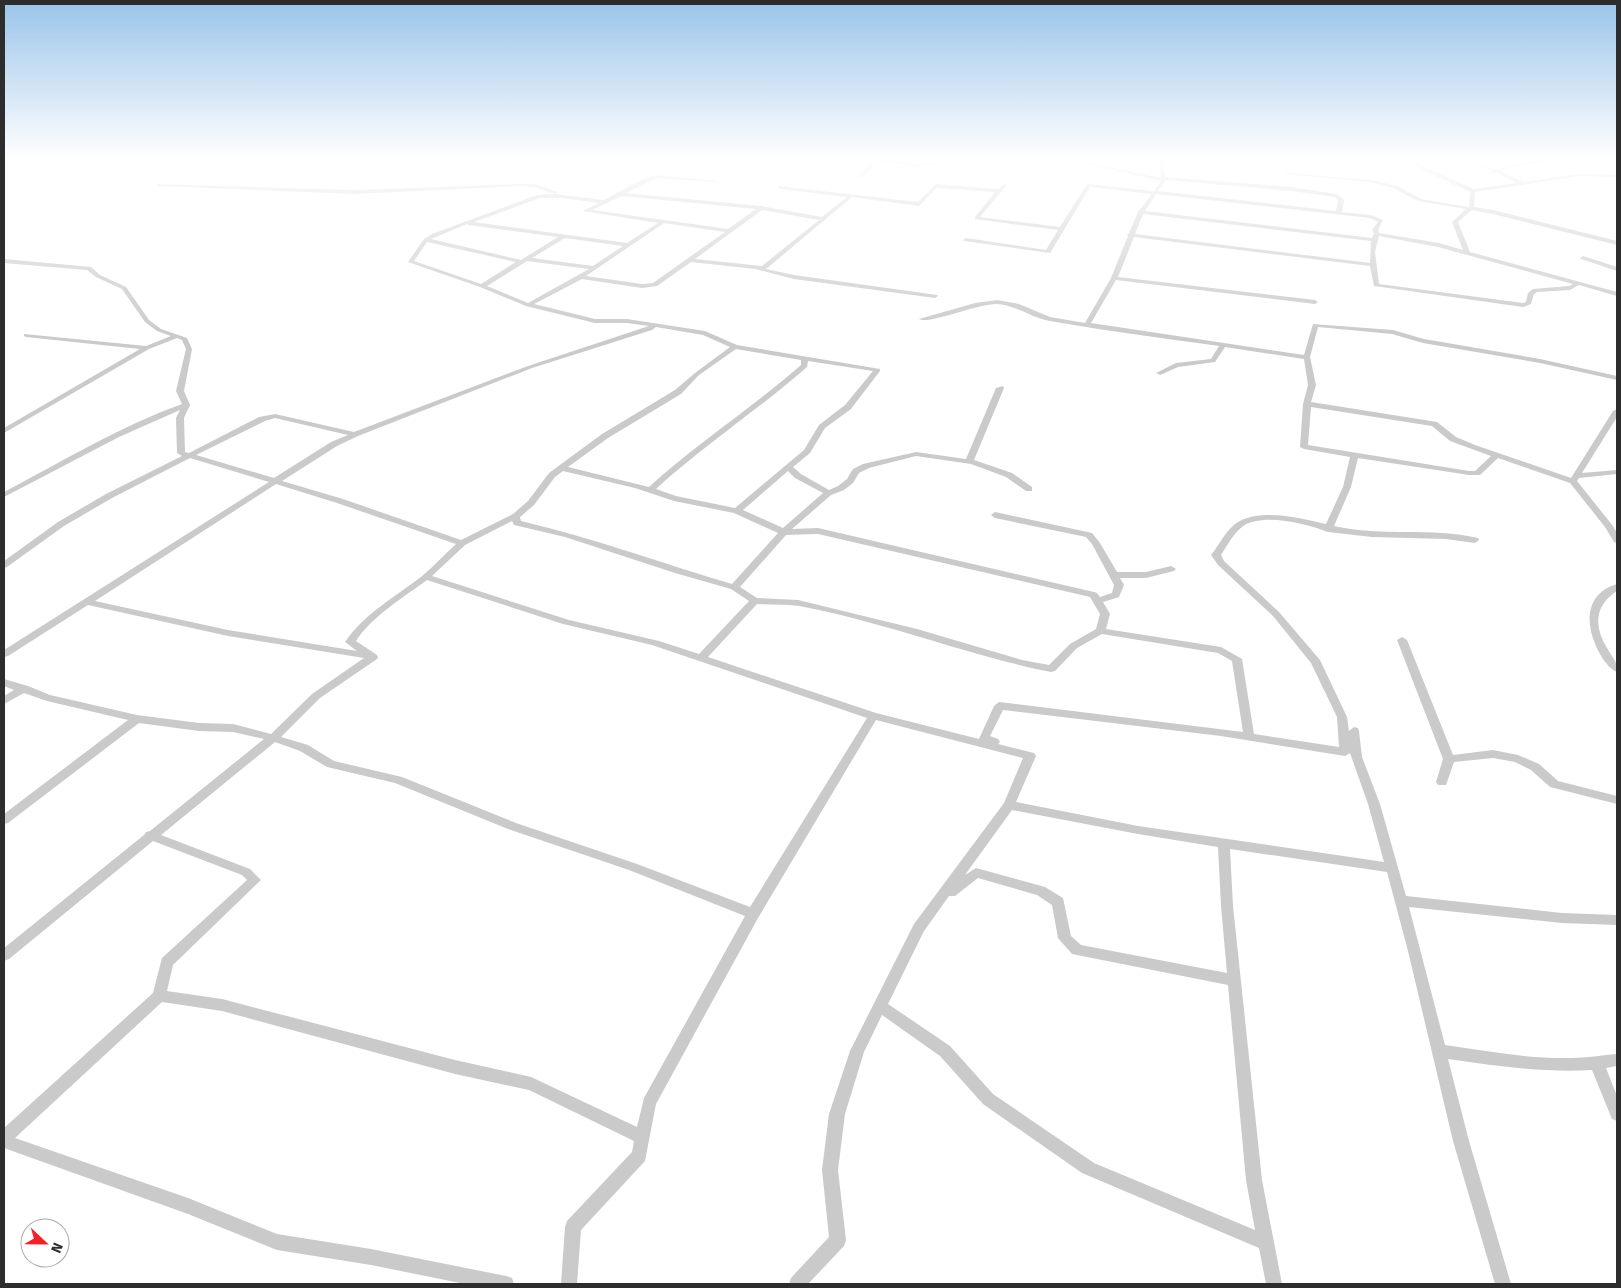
<svg xmlns="http://www.w3.org/2000/svg" width="1621" height="1288" font-family="'Fira Sans',sans-serif">
<style>
.lines{fill:none;stroke-linecap:round;stroke-linejoin:round}
.street{fill:#cacaca;fill-rule:evenodd}
</style>
<rect width="100%" height="100%" fill="#fff"/>
<g class="lines">
<!-- street -->
<path class="street" d="M876,157L903,162L921,164L936,161L941,157H946C927,173 900,164 877,161L863,177H859V175Z
M1022,157C1069,157 1114,168 1161,178L1160,157H1164L1165,177L1291,187L1337,194L1344,200L1342,212L1371,215L1383,220L1378,230L1379,233L1439,243L1463,250L1452,222L1466,209L1418,201L1393,188L1371,182L1284,174L1286,173L1371,180L1397,186L1421,199L1469,207L1470,192L1396,157H1402L1474,189L1517,183L1496,173H1491L1492,171L1463,157C1475,157 1483,167 1495,169C1502,170 1514,164 1521,163C1541,158 1598,153 1616,161L1614,162C1576,158 1537,159 1500,171L1524,182L1579,174L1617,175V177L1579,176L1475,192L1474,207L1493,210L1617,241V245L1493,214L1472,210L1458,222L1470,252L1617,292V296L1579,285L1570,290L1537,292L1534,294L1531,304L1523,307L1374,286L1370,266L1134,237L1118,277L1315,300L1318,302L1315,304L1116,280L1091,323L1304,355L1313,324L1393,330L1424,339L1540,359L1617,376V380L1540,363L1423,343L1392,334L1318,327L1310,357L1316,385L1311,402L1437,422L1456,437L1475,445L1571,478L1613,411L1617,409V417L1582,473L1617,470V474L1579,478L1577,481L1613,526L1617,533V543L1614,542L1605,527L1570,483L1498,458L1480,475H1469L1358,458L1351,487L1334,526C1381,537 1431,527 1478,538L1479,540L1475,543L1446,539L1372,537L1328,532C1307,524 1262,512 1242,527C1233,534 1227,546 1221,555L1224,561L1279,612L1320,660L1347,717L1349,731L1354,727L1358,728L1359,731L1362,757L1380,804L1406,896L1562,913L1617,915V925L1562,923L1409,907L1445,1045C1487,1051 1529,1059 1571,1058C1587,1058 1602,1055 1617,1054V1066L1606,1068L1617,1096V1121L1612,1119L1592,1070C1544,1073 1496,1066 1448,1059L1469,1141L1511,1284H1495L1453,1141L1408,951L1387,872L1230,849L1233,906L1262,1180L1282,1284H1266L1259,1248L1082,1173L983,1104L940,1056L882,1015L864,1052L845,1114L838,1170L846,1240L844,1246L808,1284H789L791,1278L829,1237L822,1170L829,1114L850,1051L914,924L1004,803L1023,758L876,720L758,918L656,1104L645,1161L581,1230L577,1284H561L565,1227L567,1221L632,1152L634,1141L529,1090L455,1074L222,1011L162,1002L15,1138L188,1198L277,1234L371,1249L506,1276L512,1278L514,1284H465L371,1265L277,1250L188,1214L4,1148V1128L153,993L162,958L247,880L242,875L153,841L9,959L4,961V948L144,835L146,832L150,831L264,739L233,732L199,731L139,723L8,823L4,824V814L128,720L47,701L24,693L4,704V696L14,690L4,686V679L28,686L50,695L137,715L199,723L233,724L271,734L312,694L364,658L228,636L88,605L8,656L4,657V650L269,482L190,458L112,498L64,526L7,567L4,568V561L58,522L106,494L182,456L177,453L176,418L180,410L119,437L4,497V492C63,461 119,427 182,404L176,391L186,349L182,340L177,338L149,349L4,433V428L140,349L26,337L24,336V334L146,346L171,336L157,331L145,322L122,289L96,277L87,270L4,263V259L91,267L100,275L126,287L149,320L161,329L187,338L192,349L184,391L190,405L184,418L185,452L189,453L259,417L275,414L354,432L528,366L649,326L627,323H595L526,306L480,287L408,262L424,239L432,234L537,195L555,194L534,187L520,186L356,194L158,186L156,184L356,190L520,184H535L557,192L555,194L604,200L639,181L655,175L718,181L716,182L656,178L626,193L761,206L822,217L847,197L780,189L778,186L918,202L936,184L998,189L1004,184L1006,186L980,217L1060,227L1087,184L1154,191L1161,181L1087,164ZM1166,180L1291,191L1335,197L1338,200L1336,211L1158,191ZM1090,187L1152,194L1138,212L1129,233L1127,235L1128,236L1111,278L1085,323L1050,317L1019,304L997,300L975,303L919,319C928,325 977,304 996,304C1017,305 1031,318 1050,321C1106,331 1163,338 1219,346L1211,359L1176,363L1156,373L1160,375L1178,367L1215,362L1225,347L1304,359L1308,385L1303,404L1300,447L1304,449L1350,457L1343,487L1326,524C1301,518 1258,507 1235,524C1225,532 1219,545 1211,555L1218,565L1273,616L1311,663L1337,717L1339,747L1254,734L1242,659L1221,647L1106,629L1110,614L1103,602L1119,597L1124,585L1120,578H1146L1174,571L1176,569L1171,566L1146,572H1117L1100,543L1092,533L995,512L991,515L995,518L1086,537L1092,544L1114,585L1112,593L1100,597L1097,593L1094,592L818,528L792,529L831,495L844,490L853,483L859,473L869,468L916,456L971,464L1006,477L1026,491H1032V487L1012,473L974,460L1004,388L1003,386L996,388L966,459L916,452L863,464L853,469L847,479L838,486L829,490L801,474L793,467L810,453L825,428L851,409L880,371V369L737,345L705,331L627,319H595L534,304L582,279L642,288L657,286L691,262L755,269L794,279L935,298L938,296L937,295L794,275L766,269L852,197L919,206L937,188L995,192L975,217V219L1058,230L1046,250L966,238L963,240L964,241L1050,253ZM1156,194L1370,218L1378,222L1372,230L1374,234L1372,238L1145,211ZM622,196L756,209L728,229L592,210ZM540,198H562L599,203L583,211L658,223L627,243L474,222ZM762,210L819,220L762,266L695,259ZM1143,214L1371,241L1370,263L1135,234ZM664,223L725,232L653,283L642,284L586,276ZM467,224L468,225L558,237L521,260L431,239ZM1379,236L1438,247L1573,284L1569,286L1533,289L1528,293L1526,302L1523,303L1379,284L1375,252ZM565,238L623,246L593,266L532,258ZM427,242L516,262L481,284L414,261ZM527,261L589,269L528,303L487,286ZM656,327L703,335L730,347L695,373L675,390L602,434L549,473L528,501L513,514L461,540L343,499L282,481L337,446L358,436L532,368L652,330ZM736,349L801,360V365C752,408 697,443 649,487L568,467L608,438L681,394L699,375ZM808,361L873,371L845,405L819,425L804,450L735,508L676,496L656,489C704,445 758,410 807,367ZM1311,407L1432,426L1450,441L1491,456L1475,471H1469L1308,445ZM275,418L348,435L331,442L274,478L196,455L265,421ZM563,471L635,488L674,501L734,513L778,533L732,584C661,563 593,538 521,521L520,517L534,505L555,477ZM788,471L795,478L823,493L783,528L743,510ZM276,484L337,503L456,544C445,554 434,566 422,576C395,597 364,614 345,642L357,651L228,630L95,601ZM512,521L514,525L565,537L675,573L731,589L749,601L699,654L659,641L569,620L432,576L465,545ZM818,534L1090,597L1100,614L1096,629L1070,644L1049,665L1022,660L917,629L798,600L757,598L740,587L786,535ZM427,580L563,624L652,645L867,718L750,907L637,864L516,823L402,777L334,761L308,745L281,737L320,698L377,659L378,657L377,655L356,641C371,617 404,597 427,580ZM757,604C771,605 786,604 799,606C885,622 966,655 1051,672L1055,671L1077,648L1102,634L1218,653L1232,661L1243,732L999,702L994,706L979,739L876,713L708,657ZM1003,710L1221,736L1345,756L1350,753L1368,804L1384,862L1138,826L1016,802L1036,756L1034,753L998,744L1000,742L998,739L990,736ZM275,742L300,751L327,767L395,783L508,829L629,870L745,916L644,1098L637,1127L531,1077L455,1060L222,999L167,991L173,965L261,880L250,869L161,835ZM1012,810L1138,834L1218,847L1221,906L1227,973L1081,945L1071,936L1063,898L1045,887L976,868L965,875ZM978,878L1037,895L1052,905L1058,938L1072,954L1228,985L1246,1180L1255,1230L1094,1163L993,1094L950,1046L888,1004L924,931L949,896H955Z
M1583,256L1617,267V271L1581,259L1580,258Z
M1617,584V591C1594,606 1594,626 1607,648C1612,657 1618,662 1617,672C1611,670 1607,664 1603,659C1586,633 1580,595 1617,584Z
M1402,637L1407,640L1453,755L1493,750L1518,755L1539,764L1558,781L1617,796V804L1550,787L1531,770L1515,762L1493,758L1454,762L1446,785H1438L1436,782L1443,759L1397,640Z"/>
</g>
<!-- sky -->
<linearGradient id="sky" x2="0" y2="1"><stop stop-color="#99c4ea"/><stop offset="0.47" stop-color="#fff"/><stop offset="1" stop-color="#fff" stop-opacity="0"/></linearGradient>
<rect width="1621" height="337" fill="url(#sky)"/>
<!-- border -->
<rect width="1621" height="1288" fill="none" stroke="#2d2d2d" stroke-width="10"/>
<!-- north arrow -->
<g transform="translate(45 1243) rotate(112)"><circle r="24" fill="#ffffff" stroke="#ababab"/>
<path d="M0-4L9 19L0 12L-9 19Z" fill="#f32029"/>
<text y="-8" font-size="14" font-weight="bold" text-anchor="middle" fill="#2d2d2d">N</text>
</g>
</svg>
